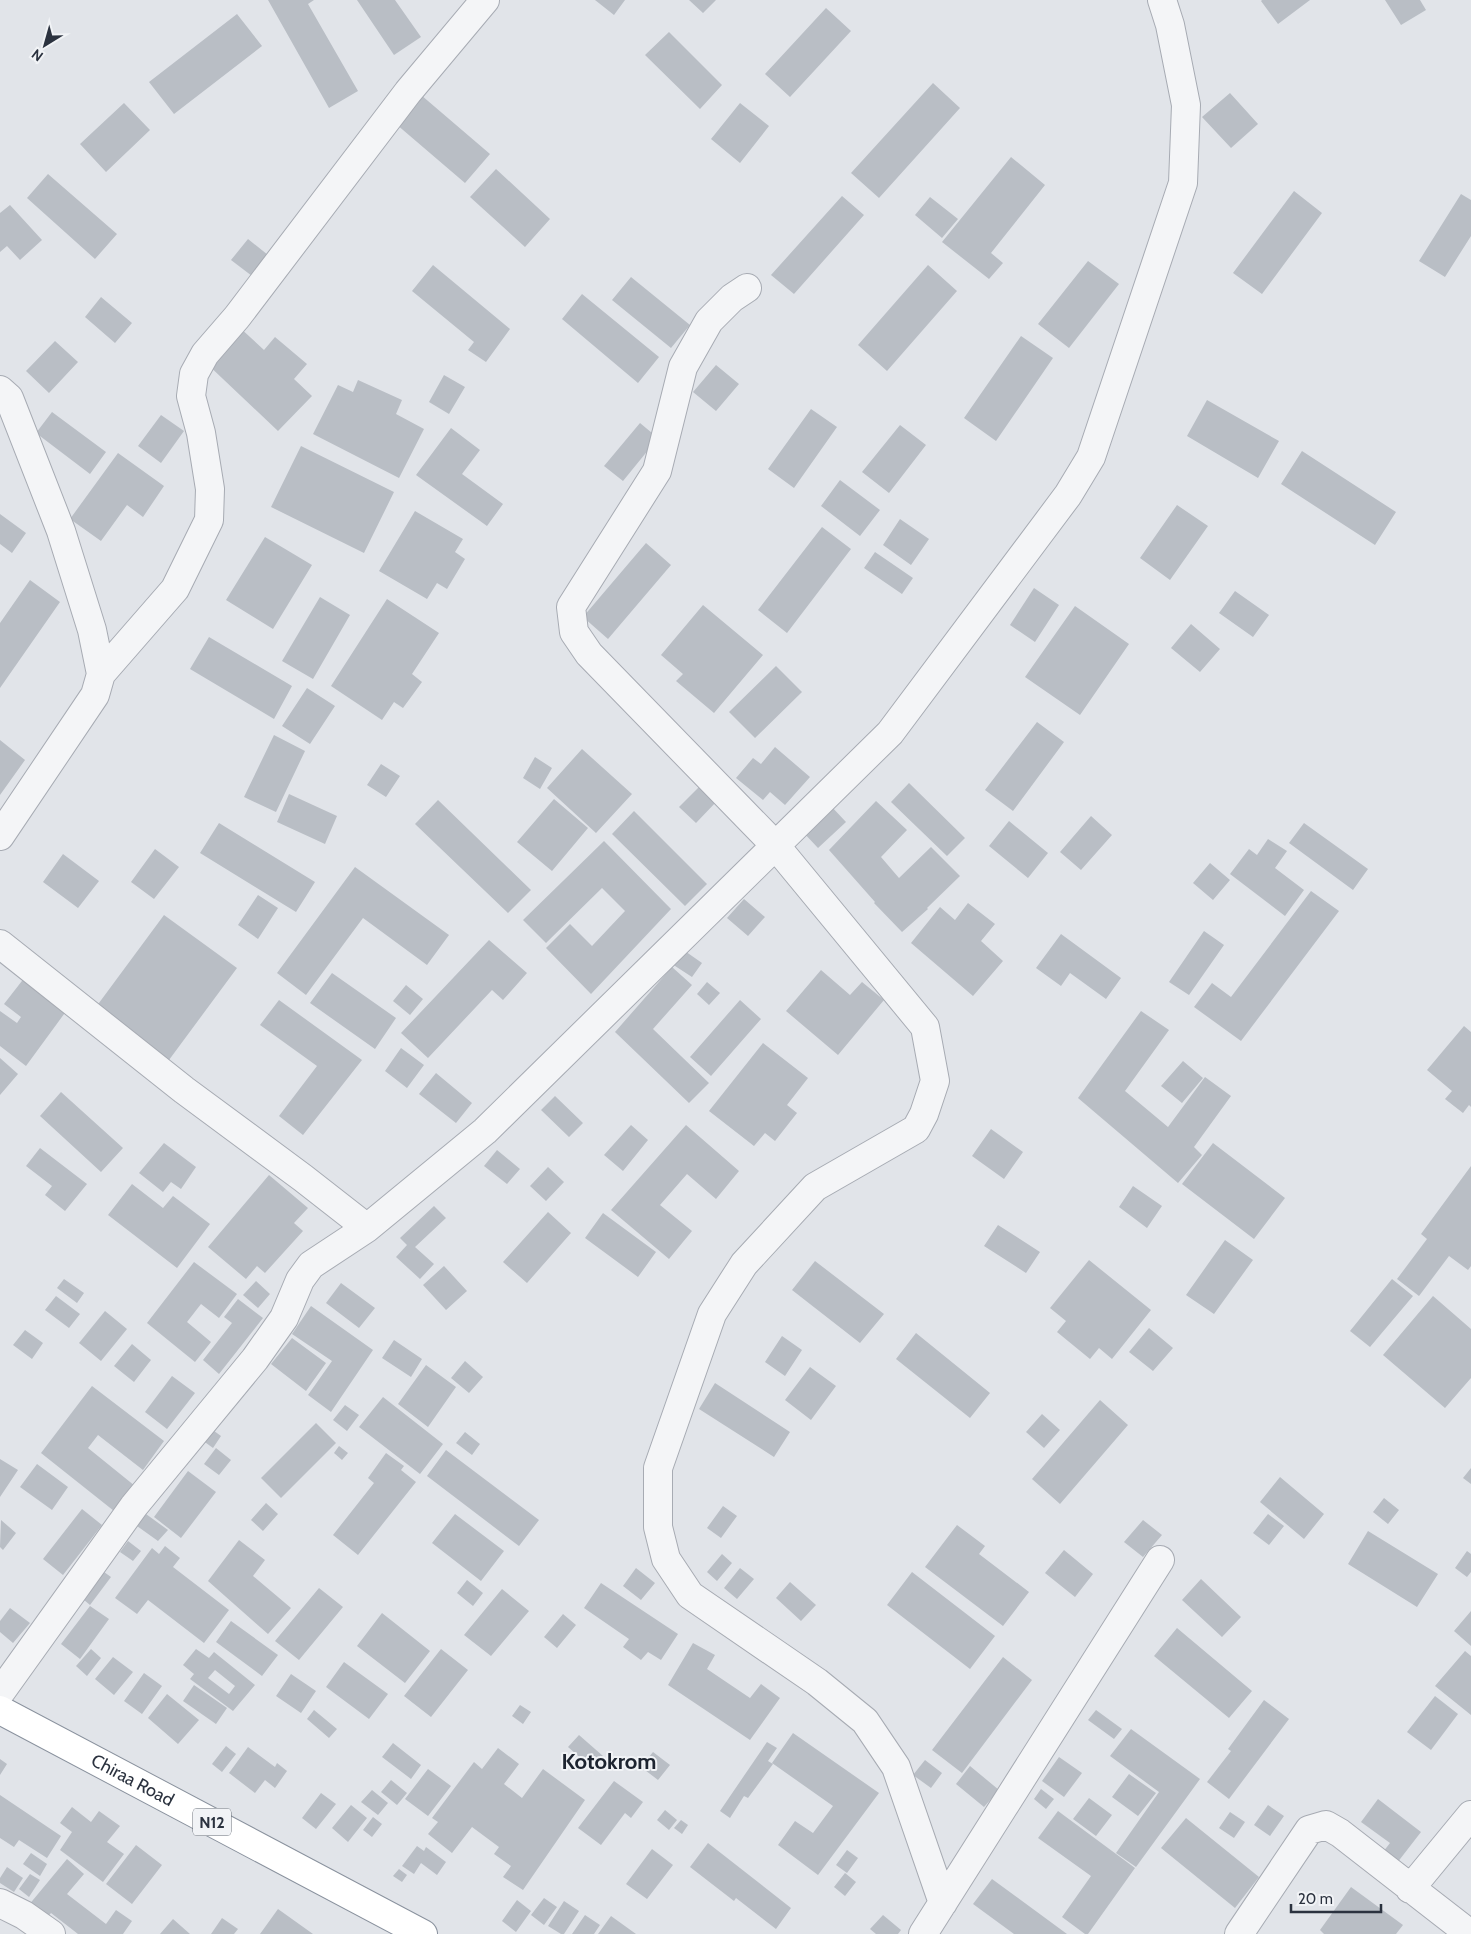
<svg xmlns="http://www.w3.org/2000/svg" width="1471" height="1934" font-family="Cabin,sans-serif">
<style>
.building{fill:#b9bec5;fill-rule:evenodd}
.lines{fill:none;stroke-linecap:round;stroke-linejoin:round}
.street-casing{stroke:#a7abb3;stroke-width:30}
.highway-casing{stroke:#8a929e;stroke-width:30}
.street{stroke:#f4f5f7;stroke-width:28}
.highway{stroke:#fff;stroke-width:28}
.labels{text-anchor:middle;stroke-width:4;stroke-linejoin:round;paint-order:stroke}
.shield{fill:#f1f3f6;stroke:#666c76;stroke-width:1}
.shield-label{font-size:16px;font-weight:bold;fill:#2b323f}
.street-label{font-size:18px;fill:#2b323f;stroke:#f1f3f6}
.district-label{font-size:22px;font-weight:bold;fill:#1d2430;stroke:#f1f3f6}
</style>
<rect width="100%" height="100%" fill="#e1e4e9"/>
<!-- building -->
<path class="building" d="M268,0H314L308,4L358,91L329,108Z
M357,0H395L421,37L394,55Z
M595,0H625L614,15Z
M689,0H716L703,13Z
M1262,0H1310L1278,24L1261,1Z
M1385,0H1420L1426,10L1401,25Z
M826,8L851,31L790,97L765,74Z
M237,14L262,46L174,114L149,82Z
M669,32L722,85L700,109L645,55Z
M933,83L960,108L879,198L851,173Z
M1230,93L1258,124L1231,148L1202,117Z
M421,95L490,154L465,183L396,124Z
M124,103L150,130L106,172L80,144Z
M740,103L769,126L740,163L711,139Z
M1011,157L1045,185L991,253L1003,263L989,279L942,242Z
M496,169L550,219L525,247L470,197Z
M48,174L117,234L95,259L27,198Z
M1294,191L1322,213L1262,294L1233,273Z
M1461,194L1471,200V236L1445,277L1419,261Z
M842,196L864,215L794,294L771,275Z
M930,197L958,219L942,238L915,215Z
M10,205L42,240L20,260L7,246L0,252V213Z
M248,239L268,255L252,276L231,260Z
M1088,261L1119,284L1069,348L1038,324Z
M433,265L510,329L486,362L468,350L474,342L412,291Z
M928,265L957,291L887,371L858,345Z
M631,277L690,325L671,348L612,300Z
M582,294L659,357L638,383L562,319Z
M101,297L132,323L115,343L85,317Z
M238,326L264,350L275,337L307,364L294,379L312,396L278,431L204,361Z
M1021,336L1053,358L996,441L964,418Z
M55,341L78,362L49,393L26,371Z
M716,365L739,384L716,411L693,392Z
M444,375L465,387L449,414L429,402Z
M358,380L402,400L396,414L424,429L399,478L313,434L338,385L353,392Z
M1207,400L1279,441L1258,478L1187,436Z
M811,409L837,427L794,488L768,469Z
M52,412L106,452L90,474L36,433Z
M161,415L184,431L161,463L138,446Z
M640,423L658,438L623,481L604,466Z
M900,425L926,445L889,493L862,472Z
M451,428L480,450L462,474L503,504L487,526L416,475Z
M301,446L394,492L364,553L271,507Z
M1302,451L1396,512L1375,545L1281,484Z
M118,453L164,486L143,517L127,505L101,541L70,519Z
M840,480L880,510L860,536L821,506Z
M1177,505L1208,526L1170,580L1140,558Z
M415,511L463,539L455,552L465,559L447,589L437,583L427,599L379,571Z
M0,514L26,533L12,553L0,544Z
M900,519L929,539L911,565L883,545Z
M822,527L851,549L787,633L758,610Z
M265,537L312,565L273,629L226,600Z
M646,543L671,565L608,639L583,617Z
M875,552L913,578L902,594L864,568Z
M30,580L60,602L0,688V623Z
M1034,588L1059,605L1035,642L1010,625Z
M1235,591L1269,615L1253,637L1219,613Z
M320,597L350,615L313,679L282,661Z
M387,599L439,633L412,674L422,682L403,708L394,702L382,720L331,686Z
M703,605L763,655L714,713L676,681L683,674L661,655Z
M1075,606L1129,644L1080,715L1025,677Z
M1191,624L1220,649L1200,672L1171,648Z
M209,637L292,686L274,719L190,669Z
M776,666L802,692L755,738L729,712Z
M307,688L335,706L310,744L282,726Z
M1037,722L1064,742L1013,811L985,790Z
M274,735L305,751L276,812L244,797Z
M0,740L25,760L0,795Z
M775,747L810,777L785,805L770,792L763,800L736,778L753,758L761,764Z
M582,749L632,794L596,833L547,788Z
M535,757L552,768L540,789L523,778Z
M381,764L400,776L386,797L367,785Z
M909,783L965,838L947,856L891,802Z
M700,786L717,801L696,823L679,807Z
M289,794L337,816L325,844L277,822Z
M554,799L588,828L552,871L517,842Z
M438,800L531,890L508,913L415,824Z
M876,801L907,830L881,857L899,878L931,847L960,876L927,908L928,909L902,932L874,903L875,902L829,850Z
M830,805L846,822L818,848L802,831Z
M634,811L707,884L685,906L612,834Z
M1091,816L1112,835L1081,870L1060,852Z
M1009,821L1048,853L1028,878L989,846Z
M219,823L315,882L296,912L200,853Z
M1304,823L1368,869L1353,890L1289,843Z
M1268,839L1287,851L1275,868L1304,890L1285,916L1230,874L1249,849L1257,855Z
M604,841L671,909L591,994L546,948L570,924L592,946L625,911L602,888L546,943L523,920Z
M155,849L179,867L154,899L131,882Z
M63,854L99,881L78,908L43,882Z
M1210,863L1230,880L1213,900L1193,883Z
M355,867L449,935L427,965L363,918L306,995L277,973Z
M1311,891L1339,911L1241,1041L1194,1007L1212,983L1231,997Z
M258,895L278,908L258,939L238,925Z
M744,899L765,917L748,936L727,918Z
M968,903L995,924L981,941L1003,961L973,996L911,943L940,907L955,920Z
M164,915L237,968L169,1060L96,1007Z
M1204,931L1224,945L1189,995L1169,982Z
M1061,934L1121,978L1106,999L1070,973L1061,986L1036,968Z
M489,940L527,973L503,1000L492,990L428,1058L401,1033Z
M682,949L702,963L692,977L672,964Z
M672,967L692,985L653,1029L709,1083L689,1103L615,1032Z
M821,970L850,995L862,982L884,1000L838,1055L786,1011Z
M332,973L396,1018L375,1049L310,1003Z
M25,977L67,1010L26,1066L0,1046V1011L17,1023L21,1017L4,1004Z
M707,982L720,993L709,1005L697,994Z
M406,985L423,999L410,1015L393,1001Z
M279,1000L362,1060L303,1135L279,1116L317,1066L260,1025Z
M740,1000L761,1019L711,1076L690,1057Z
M1141,1011L1169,1030L1125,1091L1168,1127L1205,1077L1231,1096L1194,1147L1202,1155L1178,1183L1078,1098Z
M1464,1026L1471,1032V1107L1469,1105L1463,1113L1445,1099L1452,1091L1427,1070Z
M763,1043L808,1078L787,1105L797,1113L775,1141L765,1133L754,1146L709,1111Z
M401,1048L424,1065L407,1088L385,1071Z
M0,1058L18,1074L0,1095Z
M1183,1061L1203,1078L1182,1103L1161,1086Z
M436,1073L472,1103L456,1123L419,1094Z
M61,1092L123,1148L101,1172L40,1116Z
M555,1096L583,1123L569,1137L541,1110Z
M631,1125L648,1140L623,1171L604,1155Z
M686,1125L739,1171L716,1199L687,1174L660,1205L692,1231L669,1259L611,1210Z
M991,1129L1023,1152L1004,1179L972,1156Z
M164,1143L196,1167L181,1189L171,1182L163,1192L139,1173Z
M1213,1143L1285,1198L1254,1239L1182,1184Z
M40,1148L87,1184L65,1211L45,1195L52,1186L26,1166Z
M497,1150L520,1169L507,1184L484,1166Z
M1471,1166V1266L1468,1270L1449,1256L1419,1296L1397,1279L1427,1239L1421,1234Z
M548,1167L564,1182L546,1201L530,1186Z
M269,1175L308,1208L294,1223L303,1231L265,1273L257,1266L246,1279L208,1247Z
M132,1184L163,1208L173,1196L210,1224L177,1268L108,1215Z
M1133,1186L1162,1206L1147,1228L1119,1207Z
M434,1206L446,1218L415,1247L434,1264L420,1279L396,1257L407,1245L400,1238Z
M548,1212L571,1233L527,1283L503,1262Z
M603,1213L656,1252L638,1277L585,1238Z
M998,1225L1040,1252L1026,1273L984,1246Z
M1225,1240L1253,1260L1214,1314L1186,1295Z
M1089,1260L1151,1310L1112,1359L1099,1348L1090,1359L1057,1332L1066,1321L1050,1308Z
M815,1261L884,1314L860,1343L792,1290Z
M194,1262L237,1294L219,1318L201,1304L187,1322L211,1342L195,1362L147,1323Z
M444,1266L467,1291L446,1310L423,1285Z
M64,1279L84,1293L77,1303L57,1288Z
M1392,1279L1413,1296L1370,1347L1350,1331Z
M256,1281L270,1294L258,1308L243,1295Z
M341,1283L375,1308L359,1328L326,1303Z
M56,1296L80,1314L69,1328L45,1310Z
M1433,1296L1471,1329V1378L1445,1408L1383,1355Z
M238,1299L263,1318L219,1374L203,1360L232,1323L224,1317Z
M311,1306L373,1350L331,1412L308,1395L332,1361L292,1334Z
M105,1311L127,1329L101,1361L79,1343Z
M1149,1328L1173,1348L1153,1371L1129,1352Z
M25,1330L43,1343L32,1359L13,1345Z
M916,1333L990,1393L970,1418L896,1359Z
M782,1336L802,1350L785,1376L765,1362Z
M292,1338L326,1363L306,1391L271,1364Z
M394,1340L422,1359L411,1377L382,1358Z
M132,1344L151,1360L134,1382L114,1366Z
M465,1361L483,1377L469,1393L451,1378Z
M426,1365L456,1387L428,1427L398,1404Z
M810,1367L836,1386L811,1420L785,1400Z
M172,1376L195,1393L167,1429L145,1412Z
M715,1383L790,1432L774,1457L699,1409Z
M92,1386L164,1441L143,1470L98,1435L88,1448L135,1486L114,1511L41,1453Z
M383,1397L443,1444L420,1474L359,1427Z
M1100,1400L1128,1425L1060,1504L1032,1479Z
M345,1405L359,1415L347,1431L333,1420Z
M1042,1414L1060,1430L1044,1448L1026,1432Z
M316,1423L336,1443L281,1498L261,1478Z
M210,1428L221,1436L213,1448L202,1440Z
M465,1432L480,1444L472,1455L456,1443Z
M339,1446L348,1453L342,1460L334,1453Z
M216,1448L231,1460L219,1475L204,1464Z
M446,1450L539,1520L519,1546L427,1476Z
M386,1453L404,1466L401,1470L416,1482L358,1555L333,1535L374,1483L368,1478Z
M0,1459L18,1470L0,1497Z
M37,1464L68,1487L52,1510L20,1487Z
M1471,1468V1484L1463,1478Z
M188,1471L216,1492L181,1538L154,1517Z
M1280,1477L1324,1514L1304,1539L1260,1502Z
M1384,1498L1399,1510L1388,1524L1373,1512Z
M266,1503L278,1514L263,1531L251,1520Z
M723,1506L737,1516L721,1538L707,1528Z
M82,1509L102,1525L63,1575L43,1559Z
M146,1514L168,1530L158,1541L137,1526Z
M455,1514L504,1551L481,1581L432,1543Z
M1268,1514L1284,1526L1269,1545L1253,1533Z
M1,1520L16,1533L3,1550L0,1547Z
M1143,1520L1162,1535L1143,1557L1124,1542Z
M957,1525L985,1546L979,1554L1029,1592L1003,1626L925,1567Z
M1368,1531L1438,1574L1417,1607L1348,1564Z
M239,1540L265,1560L253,1576L291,1608L268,1634L208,1581Z
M128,1541L141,1551L133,1561L120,1552Z
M165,1546L180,1558L173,1567L229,1610L204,1643L148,1600L137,1614L115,1598L152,1548L159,1554Z
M1064,1550L1093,1574L1075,1597L1045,1573Z
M1467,1551L1471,1554V1572L1467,1577L1455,1568Z
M722,1554L732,1563L717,1581L707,1572Z
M97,1567L111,1577L90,1605L77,1594Z
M636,1568L655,1583L641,1600L623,1586Z
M740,1568L754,1579L737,1599L724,1588Z
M912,1572L995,1636L970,1669L887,1605Z
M1201,1579L1241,1617L1222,1637L1182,1600Z
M467,1580L483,1593L473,1606L457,1593Z
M790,1582L816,1605L801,1621L776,1598Z
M601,1583L678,1634L661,1660L648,1652L641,1660L623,1647L629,1639L584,1608Z
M319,1588L343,1607L299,1660L275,1641Z
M502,1589L529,1611L491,1656L464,1635Z
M90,1606L109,1619L80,1659L61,1644Z
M10,1608L30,1623L13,1643L0,1632V1621Z
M1471,1611V1646L1454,1631Z
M382,1613L430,1651L405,1683L357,1646Z
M563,1614L576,1625L557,1648L544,1637Z
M231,1621L278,1655L262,1676L216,1642Z
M1177,1628L1252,1691L1229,1718L1154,1656Z
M693,1643L715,1655L707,1669L750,1698L761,1684L780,1698L750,1740L668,1685Z
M91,1649L101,1658L87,1676L76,1666Z
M196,1649L209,1658L214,1652L255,1685L233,1711L190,1679L194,1674L183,1665ZM215,1670L235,1686L229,1694L208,1678Z
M441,1649L468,1670L431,1717L404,1696Z
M1465,1651L1471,1656V1715L1435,1686Z
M113,1657L133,1672L114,1695L95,1679Z
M1003,1657L1032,1680L962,1773L932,1750Z
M344,1662L388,1694L369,1719L326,1687Z
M144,1673L162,1686L142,1714L124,1701Z
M291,1674L316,1691L301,1713L276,1696Z
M194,1685L227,1708L216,1724L183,1701Z
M167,1694L199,1720L178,1744L148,1718Z
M1435,1696L1458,1714L1431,1750L1407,1732Z
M1264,1700L1289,1719L1229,1799L1207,1782L1231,1751L1228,1749Z
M520,1705L531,1712L523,1724L512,1716Z
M314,1710L337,1729L329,1738L307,1719Z
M1096,1710L1122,1729L1114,1739L1088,1720Z
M1131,1729L1200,1779L1136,1867L1116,1853L1159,1792L1110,1756Z
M793,1733L879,1793L818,1875L778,1845L795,1821L813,1833L833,1806L772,1763Z
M579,1735L603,1756L592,1768L568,1747Z
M767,1742L777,1748L768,1761L773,1764L748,1798L744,1796L730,1818L720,1811Z
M393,1743L421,1765L411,1779L382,1757Z
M226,1746L236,1754L222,1772L212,1764Z
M248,1747L275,1767L277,1763L287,1771L275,1788L265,1780L255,1793L229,1773Z
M498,1748L519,1764L504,1784L522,1798L543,1769L585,1800L523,1890L503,1877L511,1866L494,1854L499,1847L472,1827L452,1853L428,1834L438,1822L432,1818L474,1762L482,1769Z
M653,1752L670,1765L658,1780L641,1767Z
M1059,1757L1082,1773L1064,1797L1042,1781Z
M0,1759L7,1764L0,1775Z
M925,1760L942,1773L931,1788L913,1775Z
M970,1766L999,1790L984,1807L956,1784Z
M428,1769L451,1786L428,1816L405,1799Z
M1129,1774L1156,1793L1138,1816L1112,1797Z
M391,1780L407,1793L397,1805L381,1792Z
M614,1781L643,1802L631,1818L625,1813L601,1845L578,1828Z
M1041,1789L1054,1799L1046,1809L1034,1799Z
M372,1790L388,1803L378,1815L361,1802Z
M321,1793L336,1804L316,1829L302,1818Z
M0,1795L61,1836L47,1858L19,1840L14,1847L0,1838Z
M1089,1798L1112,1815L1096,1836L1073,1819Z
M1378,1799L1421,1832L1397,1863L1383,1852L1390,1843L1361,1822Z
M351,1805L367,1818L348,1842L332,1828Z
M1268,1805L1284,1816L1270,1836L1254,1825Z
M72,1807L91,1822L99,1811L120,1826L107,1842L124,1854L103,1882L60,1850L72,1832L60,1823Z
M665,1810L677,1820L669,1830L657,1820Z
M1058,1811L1135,1868L1088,1934H1085L1062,1917L1091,1876L1038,1838Z
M1230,1812L1245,1822L1234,1838L1219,1828Z
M373,1817L382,1824L372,1837L363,1830Z
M1186,1818L1259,1877L1235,1908L1161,1848Z
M681,1820L688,1825L682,1834L674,1828Z
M708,1843L791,1908L776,1929L736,1898L734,1901L690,1867Z
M136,1845L162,1865L132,1904L106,1884Z
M417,1846L424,1851L426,1847L446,1862L437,1875L421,1863L414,1874L402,1866Z
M652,1849L673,1865L647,1899L626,1884Z
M847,1850L858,1858L847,1873L836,1865Z
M31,1853L47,1864L40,1876L23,1864Z
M67,1859L84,1874L67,1894L106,1924L116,1910L132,1921L123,1934H78L51,1913L45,1920L28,1906Z
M7,1867L23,1878L14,1892L0,1883V1878Z
M399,1869L407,1875L402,1882L393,1876Z
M845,1873L856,1882L845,1896L834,1887Z
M30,1874L40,1880L29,1897L19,1889Z
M992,1879L1067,1934H1014L973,1904Z
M1351,1887L1403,1925L1396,1934H1324L1320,1930Z
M544,1898L557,1907L544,1925L531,1915Z
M517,1900L531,1911L516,1932L502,1921Z
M564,1901L579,1911L564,1934H561L548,1926Z
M278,1909L313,1934H260Z
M585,1915L600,1925L594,1934H572Z
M883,1915L901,1930L898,1934H876L870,1929Z
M611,1916L636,1934H598Z
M222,1918L238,1929L234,1934H211Z
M173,1919L190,1934H160Z"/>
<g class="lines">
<!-- street casing -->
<g class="street-casing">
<path id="street" d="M747,288L732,298L709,321L683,367L657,471L571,607L574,632L589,654L775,845L925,1027L935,1081L924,1114L916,1129L815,1187L744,1264L712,1314L658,1468V1527L666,1559L690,1595L817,1682L865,1721L896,1767L943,1903
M0,390L9,398L61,531L92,630L101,674L95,695L0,836
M101,674L175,589L209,520L210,489L201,433L191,396L194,374L205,354L237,317L408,92L485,0
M0,944L184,1090L303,1178L367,1228
M0,1693L134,1506L255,1359L284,1318L300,1280L311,1265L367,1228L485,1131L890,733L1068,495L1091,457L1183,183L1186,105L1170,25L1162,0
M1410,1889L1471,1815
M0,1903L24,1915L51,1934
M923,1934L1160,1560
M1239,1934L1309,1830L1326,1825L1340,1833L1470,1934"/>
</g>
<!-- highway casing -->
<g class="highway-casing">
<g id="highway">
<path id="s1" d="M0,1710L423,1934"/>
</g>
</g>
<!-- street -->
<use href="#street" class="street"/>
<!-- highway -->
<use href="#highway" class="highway"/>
</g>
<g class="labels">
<!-- shield labels -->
<rect class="shield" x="193" y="1808.5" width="38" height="27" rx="4"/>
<g class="shield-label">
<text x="212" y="1828">N12</text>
</g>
<!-- street labels -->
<g class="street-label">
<text dy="6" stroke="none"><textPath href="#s1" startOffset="150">Chiraa Road</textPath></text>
</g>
<!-- district labels -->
<g class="district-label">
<text x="609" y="1769">Kotokrom</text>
</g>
</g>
<!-- north arrow -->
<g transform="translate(45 45) rotate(217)" stroke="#f1f3f6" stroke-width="4" paint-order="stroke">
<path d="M0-4L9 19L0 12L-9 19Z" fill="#2b323f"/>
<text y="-8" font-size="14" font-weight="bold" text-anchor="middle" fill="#2b323f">N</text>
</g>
<!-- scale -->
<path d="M1291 1904v8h90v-8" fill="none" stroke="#2b323f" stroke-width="2.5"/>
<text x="1298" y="1904" font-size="15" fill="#2b323f" stroke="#f1f3f6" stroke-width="4" paint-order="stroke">20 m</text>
</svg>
